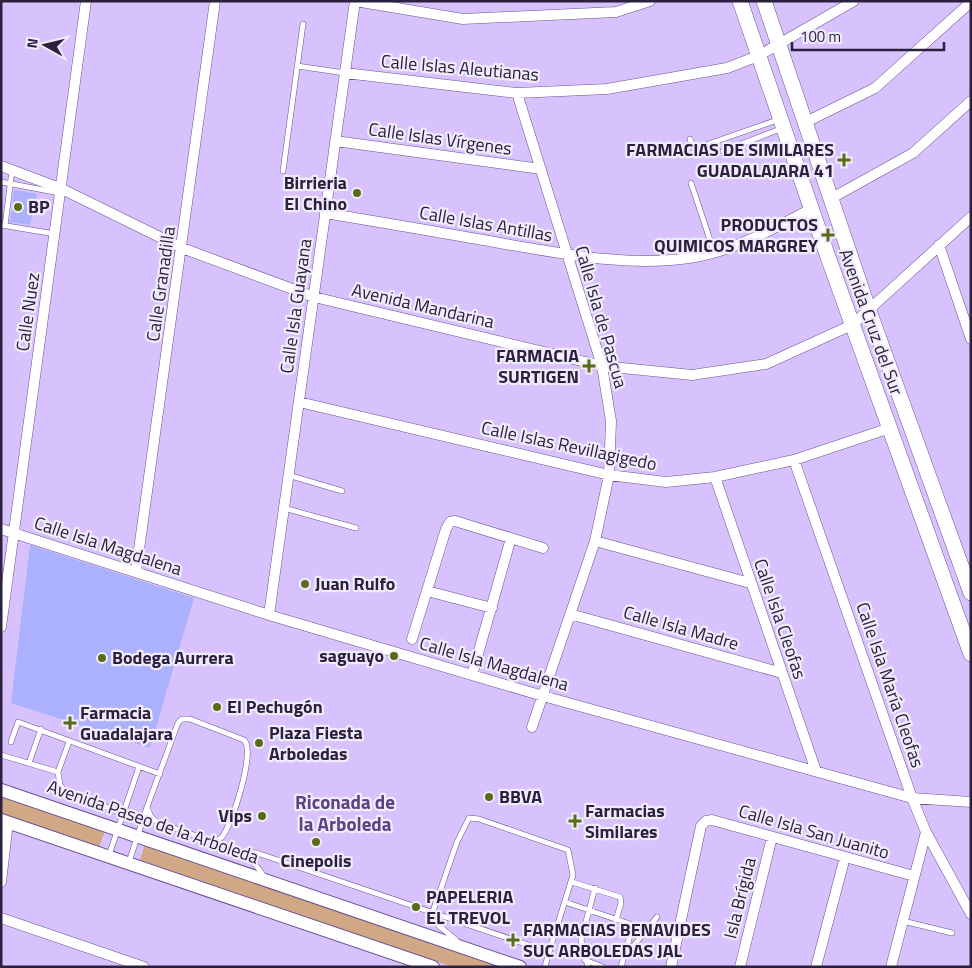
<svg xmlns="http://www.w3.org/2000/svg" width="972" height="968" font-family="'Titillium Web',sans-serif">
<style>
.green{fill:#d1a886}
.building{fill:#acb1fd}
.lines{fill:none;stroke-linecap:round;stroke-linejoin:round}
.service-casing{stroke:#6b5194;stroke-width:6}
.minor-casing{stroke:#6b5194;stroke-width:11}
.tertiary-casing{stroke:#6b5194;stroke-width:14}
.secondary-casing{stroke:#6b5194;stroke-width:16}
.service{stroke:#fff;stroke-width:5}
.minor{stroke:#fff;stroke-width:10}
.tertiary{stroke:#fff;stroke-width:12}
.secondary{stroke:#fff;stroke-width:15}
.poi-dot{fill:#596b16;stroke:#f1ecfb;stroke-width:2}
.labels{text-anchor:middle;stroke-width:4.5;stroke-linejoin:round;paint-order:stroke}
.street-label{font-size:18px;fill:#2b203d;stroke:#f1ecfb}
.poi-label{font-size:18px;font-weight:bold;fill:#2b203d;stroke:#f1ecfb;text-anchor:start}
.neighbourhood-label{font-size:19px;font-weight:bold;fill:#5c4183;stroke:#f1ecfb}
</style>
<rect width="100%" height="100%" fill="#d7c2fe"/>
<!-- green -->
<path class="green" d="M1,797L105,831L99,847L1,814Z
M145,844L504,967H453L140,860Z"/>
<!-- building -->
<path class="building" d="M14,190L37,194L30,225L10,222Z
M30,545L194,598L150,748L11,703Z"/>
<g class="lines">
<!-- service casing -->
<g class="service-casing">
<path id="service" d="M297,66L345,73
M690,139L694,149L780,119
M723,151L783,128
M283,171L303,24
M1,182L60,193
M691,183L714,252
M1,225L55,234
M5,226L12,170
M288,475L342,491
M284,508L356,528
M182,719H190L244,740C256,750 232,827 221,838C219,839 215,841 214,842L157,822L151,817L147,807L178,723Z
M11,742L18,722L160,774
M1,755L58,772L60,785L63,789L123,814
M29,763L41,729
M58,772L69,742
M214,842C235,850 253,856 264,877
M237,851L257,853L549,952L573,875L568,850L479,819L469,818L457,842L432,914L438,925L456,940
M109,855L139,767
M129,862L147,807
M572,882L620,897L621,903L616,920
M565,902L633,925L621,967
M903,921L952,933
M626,955L657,917
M585,960L603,967
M545,967L549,952
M588,967L581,940L595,888"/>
</g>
<!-- minor casing -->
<g class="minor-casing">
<path id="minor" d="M345,73L517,93L607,89L727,68L758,56L854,1
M517,93L602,366L611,421L609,475L595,541L532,727
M806,122L875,88L971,2
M335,141L541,169
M1,166L62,189L182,248L314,297L602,366L692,375L766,364L852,325L971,217
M832,198L913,153L971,101
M325,213C385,223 445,233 505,244C565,254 628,267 689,258C732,252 773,229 811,209
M939,245L971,339
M299,402L609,475L666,482L715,477L794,460L890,428
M794,460L912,798L926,832L971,914
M715,477L816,771
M1,529L269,615L543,696L912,798L971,802
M595,541L750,583
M136,571L215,1
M427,591L492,608
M570,614L782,673
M269,615L355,1L463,19L616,12L650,1
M1,627L86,1
M412,639L446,529L450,522L455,521L543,548
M472,675L511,538
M1,882L8,822
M1,918L144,967
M671,967L701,826L706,821L712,820L914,876
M740,967L772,837
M816,967L845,857
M891,967L926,832"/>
</g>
<!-- tertiary casing -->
<g class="tertiary-casing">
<path id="tertiary" d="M1,790L520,967
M1,820L433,967"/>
</g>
<!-- secondary casing -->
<g class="secondary-casing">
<path id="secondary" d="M740,1L828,257L971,654
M764,1L869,311L971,593"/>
</g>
<!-- service -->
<use href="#service" class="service"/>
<!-- minor -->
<use href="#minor" class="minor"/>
<!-- tertiary -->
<use href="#tertiary" class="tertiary"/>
<!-- secondary -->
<use href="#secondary" class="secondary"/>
</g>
<!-- markers -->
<g class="poi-dot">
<path d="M841.5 152.5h5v5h5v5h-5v5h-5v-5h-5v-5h5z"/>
<circle cx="357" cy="193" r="5"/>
<circle cx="18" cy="207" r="5"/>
<path d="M825.5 227.5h5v5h5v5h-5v5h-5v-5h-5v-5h5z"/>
<path d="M586.5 358.5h5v5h5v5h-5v5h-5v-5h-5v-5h5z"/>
<circle cx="305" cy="584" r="5"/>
<circle cx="394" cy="656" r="5"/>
<circle cx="102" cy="658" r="5"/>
<circle cx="217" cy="707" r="5"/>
<path d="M67.5 715.5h5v5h5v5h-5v5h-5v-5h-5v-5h5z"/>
<circle cx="259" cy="743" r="5"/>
<circle cx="489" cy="797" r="5"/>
<circle cx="262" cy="816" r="5"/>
<path d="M572.5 813.5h5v5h5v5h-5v5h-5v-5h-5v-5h5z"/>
<circle cx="316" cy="842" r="5"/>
<circle cx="416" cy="907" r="5"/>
<path d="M510.5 932.5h5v5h5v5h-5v5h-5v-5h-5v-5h5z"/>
</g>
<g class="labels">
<!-- street labels -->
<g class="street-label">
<text transform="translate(460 68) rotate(5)" y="6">Calle Islas Aleutianas</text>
<text transform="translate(440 139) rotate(8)" y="6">Calle Islas Vírgenes</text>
<text transform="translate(486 224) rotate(10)" y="6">Calle Islas Antillas</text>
<text transform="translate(161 284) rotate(-82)" y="6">Calle Granadilla</text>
<text transform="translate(296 306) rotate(-82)" y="6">Calle Isla Guayana</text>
<text transform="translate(423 306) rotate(13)" y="6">Avenida Mandarina</text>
<text transform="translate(28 312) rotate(-82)" y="6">Calle Nuez</text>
<text transform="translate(601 317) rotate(74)" y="6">Calle Isla de Pascua</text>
<text transform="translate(871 322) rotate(70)" y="6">Avenida Cruz del Sur</text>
<text transform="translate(569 446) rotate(12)" y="6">Calle Islas Revillagigedo</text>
<text transform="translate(108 546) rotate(18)" y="6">Calle Isla Magdalena</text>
<text transform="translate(780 619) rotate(71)" y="6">Calle Isla Cleofas</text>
<text transform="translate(681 628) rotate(16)" y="6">Calle Isla Madre</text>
<text transform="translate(494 664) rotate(16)" y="6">Calle Isla Magdalena</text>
<text transform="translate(890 685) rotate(71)" y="6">Calle Isla María Cleofas</text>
<text transform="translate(153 822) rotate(19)" y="6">Avenida Paseo de la Arboleda</text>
<text transform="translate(814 832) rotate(16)" y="6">Calle Isla San Juanito</text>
<text transform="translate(740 898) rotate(-76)" y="6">Isla Brígida</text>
</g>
<!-- poi labels -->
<g class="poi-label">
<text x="834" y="156" text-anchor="end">FARMACIAS DE SIMILARES<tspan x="834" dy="21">GUADALAJARA 41</tspan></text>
<text x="347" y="189" text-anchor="end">Birrieria<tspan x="347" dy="21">El Chino</tspan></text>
<text x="28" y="213">BP</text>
<text x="818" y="231" text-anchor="end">PRODUCTOS<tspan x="818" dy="21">QUIMICOS MARGREY</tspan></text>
<text x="579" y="362" text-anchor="end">FARMACIA<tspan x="579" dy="21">SURTIGEN</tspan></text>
<text x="315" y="590">Juan Rulfo</text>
<text x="384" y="662" text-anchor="end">saguayo</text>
<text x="112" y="664">Bodega Aurrera</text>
<text x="227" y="713">El Pechugón</text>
<text x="80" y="719">Farmacia<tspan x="80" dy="21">Guadalajara</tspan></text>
<text x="269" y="739">Plaza Fiesta<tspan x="269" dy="21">Arboledas</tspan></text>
<text x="499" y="803">BBVA</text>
<text x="585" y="817">Farmacias<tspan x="585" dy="21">Similares</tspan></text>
<text x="252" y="822" text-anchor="end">Vips</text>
<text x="316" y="867" text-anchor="middle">Cinepolis</text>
<text x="426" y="903">PAPELERIA<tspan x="426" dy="21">EL TREVOL</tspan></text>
<text x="523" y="936">FARMACIAS BENAVIDES<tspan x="523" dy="21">SUC ARBOLEDAS JAL</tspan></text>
</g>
<!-- neighbourhood labels -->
<g class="neighbourhood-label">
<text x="345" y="809">Riconada de<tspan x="345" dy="22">la Arboleda</tspan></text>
</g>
</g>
<!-- border -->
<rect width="972" height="968" fill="none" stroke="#2b203d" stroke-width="5"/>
<!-- north arrow -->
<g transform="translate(45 45) rotate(278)" stroke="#f1ecfb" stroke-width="4" paint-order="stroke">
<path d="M0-4L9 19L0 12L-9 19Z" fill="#2b203d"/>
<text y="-8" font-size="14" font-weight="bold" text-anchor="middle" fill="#2b203d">N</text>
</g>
<!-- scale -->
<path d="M792 42v8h152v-8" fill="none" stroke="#2b203d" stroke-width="2.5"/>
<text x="800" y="42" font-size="15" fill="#2b203d" stroke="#f1ecfb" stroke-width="4" paint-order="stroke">100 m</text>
</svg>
